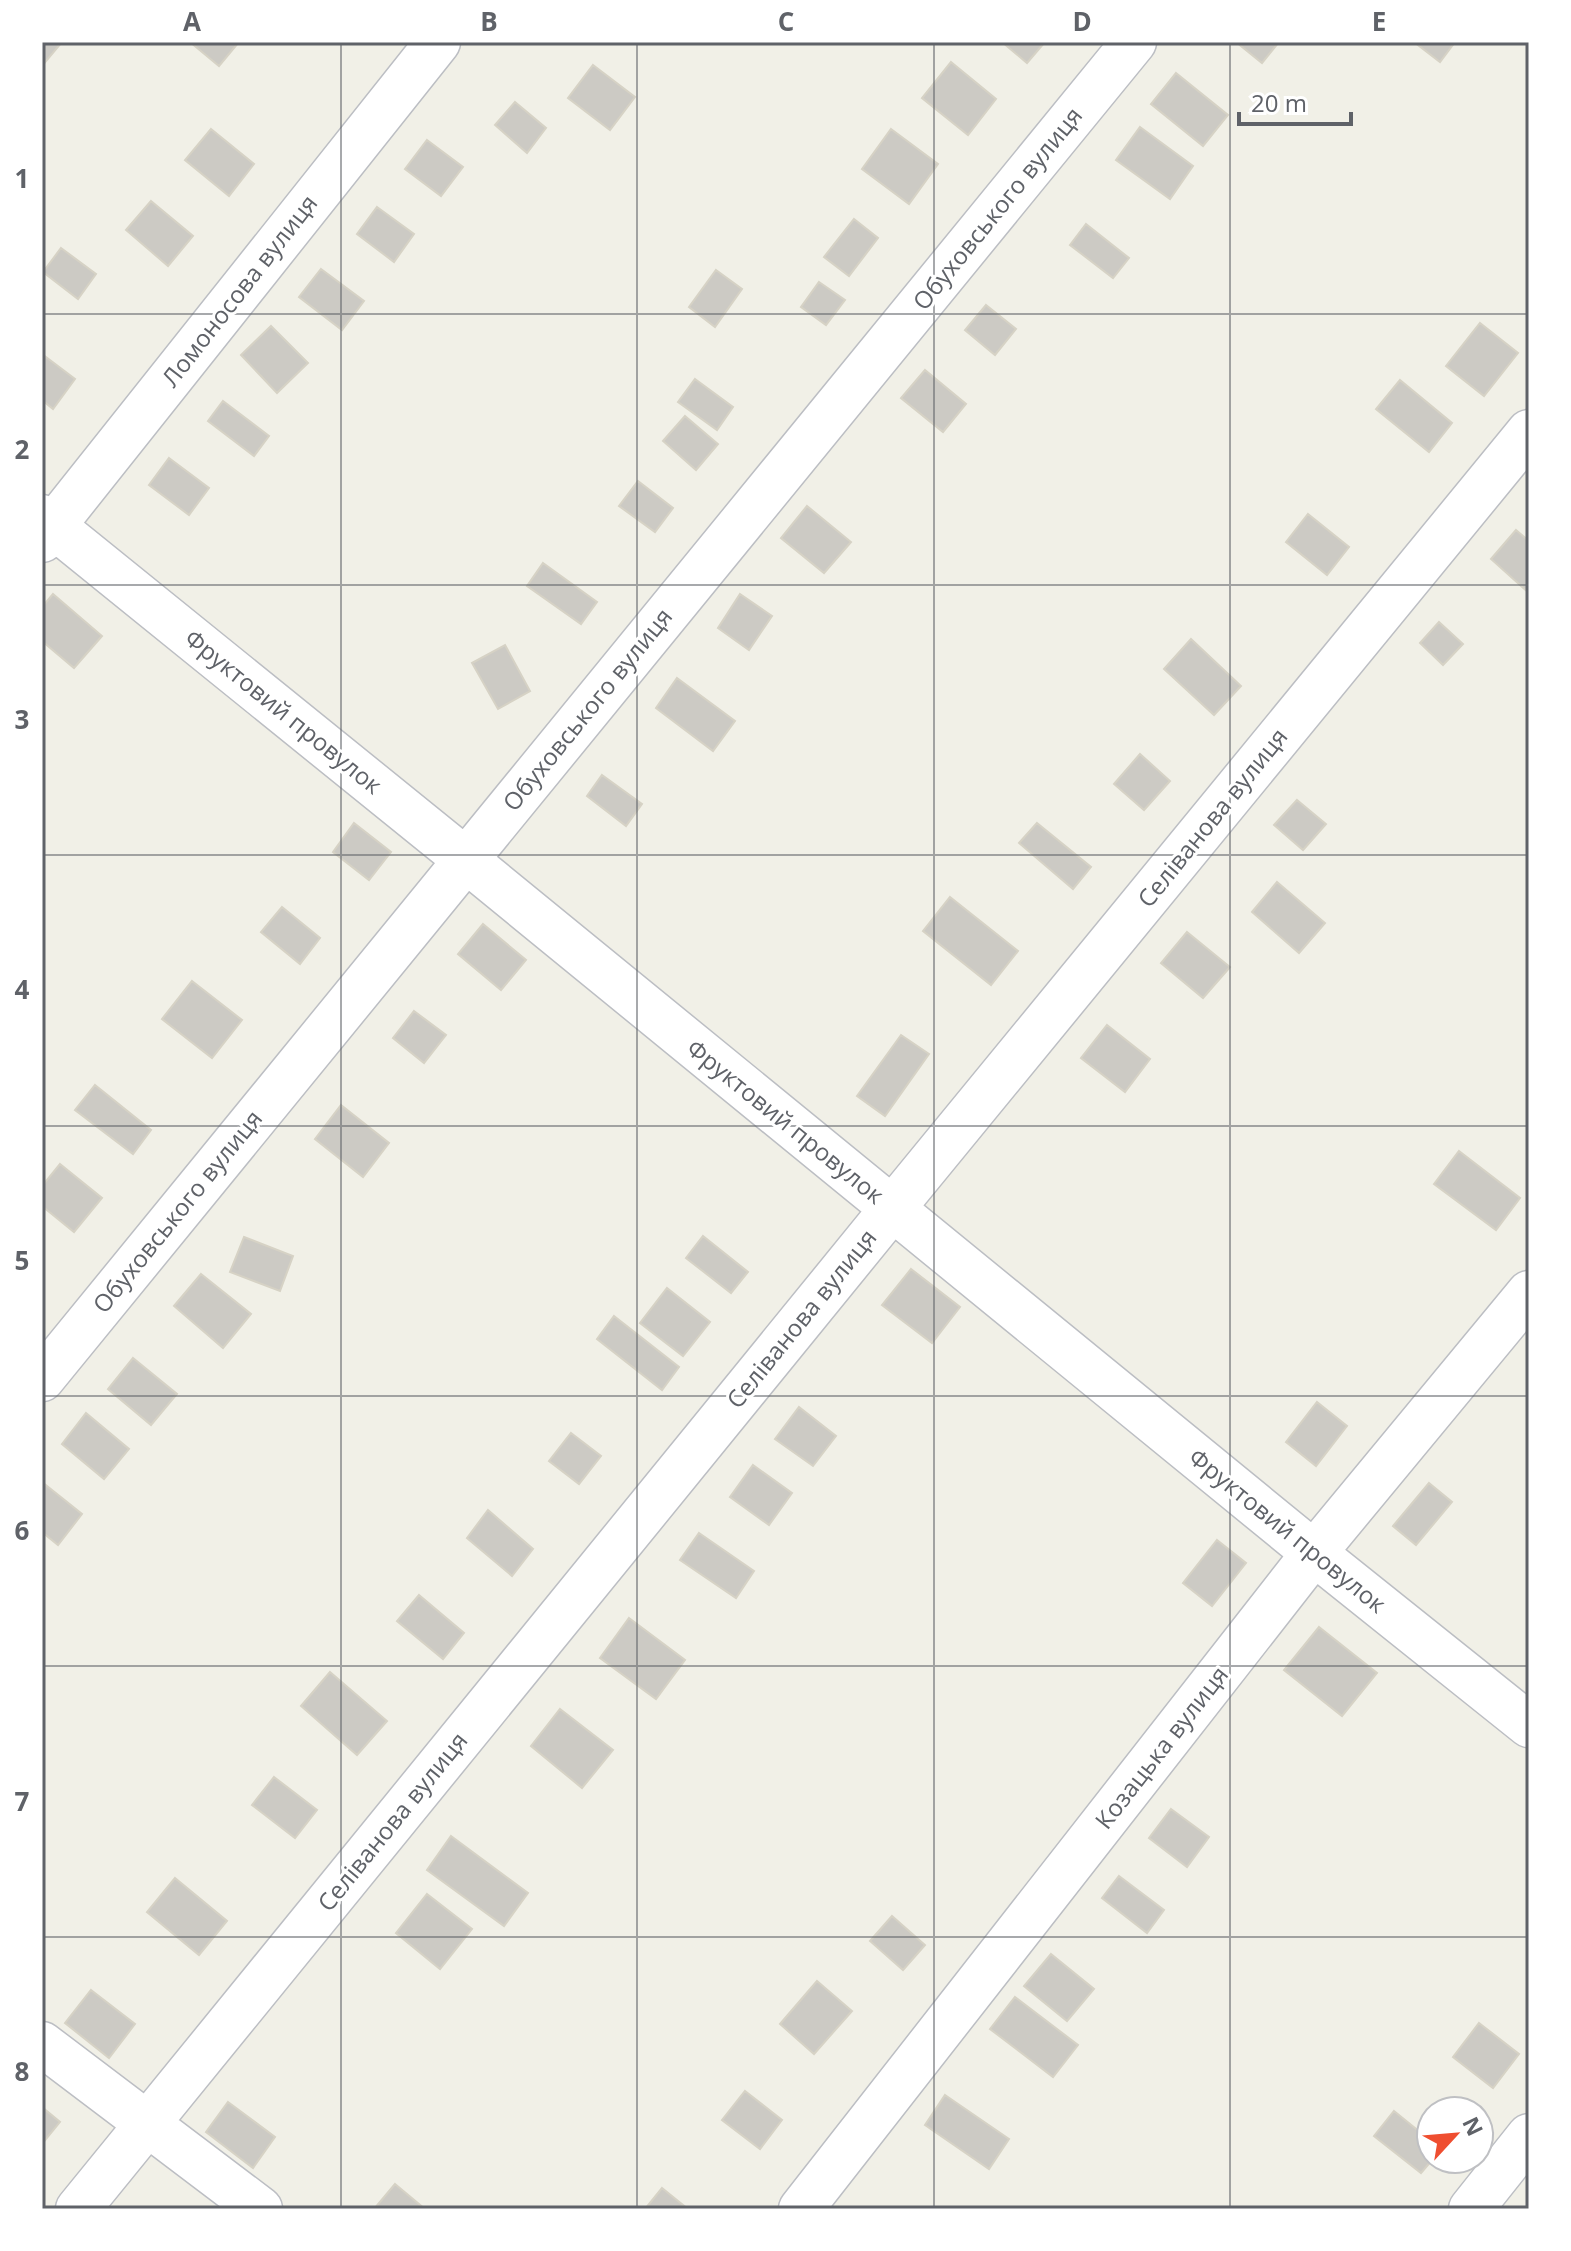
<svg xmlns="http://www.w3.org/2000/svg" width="1571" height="2251" font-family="'Open Sans',sans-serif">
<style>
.building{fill:#cccac4;stroke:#d6d2c5;stroke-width:2}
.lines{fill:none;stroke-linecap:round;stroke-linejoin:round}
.minor-casing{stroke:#bcbec3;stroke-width:47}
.minor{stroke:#fff;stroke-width:44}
.grid{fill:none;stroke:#5f6268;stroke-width:2;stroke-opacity:0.55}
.labels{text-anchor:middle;stroke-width:6;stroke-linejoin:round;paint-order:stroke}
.street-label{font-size:24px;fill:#5f6268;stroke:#fff}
.neatline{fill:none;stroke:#5f6268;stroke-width:3}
.grid-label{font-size:26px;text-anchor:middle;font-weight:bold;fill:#5f6268}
</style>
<rect width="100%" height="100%" fill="#f1f0e7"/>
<!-- building -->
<path class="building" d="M42,42H62L42,66Z
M190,42H239L219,66Z
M1002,42H1045L1027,63Z
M1236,42H1279L1262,63Z
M1414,42H1455L1440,62Z
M951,62L996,99L968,135L922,98Z
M593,65L635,97L610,130L568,98Z
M1176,73L1228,115L1203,146L1151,104Z
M515,102L546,128L527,153L495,125Z
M1140,127L1193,166L1170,199L1116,160Z
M211,129L254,164L229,196L185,160Z
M891,129L938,164L909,204L862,169Z
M427,140L463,167L441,196L405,169Z
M151,201L193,236L168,266L126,230Z
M377,207L414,234L394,262L357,234Z
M854,219L878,238L849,276L824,257Z
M1086,224L1129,258L1113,278L1070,245Z
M61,248L96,274L78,299L43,272Z
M321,269L364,301L342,330L299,297Z
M716,270L742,289L715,327L689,307Z
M819,282L845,300L826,325L801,307Z
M986,305L1016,329L995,355L965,330Z
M1480,323L1518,353L1484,396L1446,366Z
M271,326L308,363L277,393L241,355Z
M42,354L75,379L53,409L42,400Z
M925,370L966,404L943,432L901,398Z
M695,379L733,407L717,430L678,402Z
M1400,380L1452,423L1429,452L1376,409Z
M223,401L269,436L254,456L208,421Z
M685,416L718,444L696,470L663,441Z
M169,458L209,488L189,515L149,485Z
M638,481L673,508L655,532L619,506Z
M807,506L851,542L824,573L781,538Z
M1308,514L1349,547L1327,575L1286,542Z
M1516,530L1529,541V593L1491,559Z
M543,563L597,602L581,624L527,586Z
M53,594L102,636L74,668L42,641V607Z
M740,594L772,616L749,650L718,628Z
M1439,622L1463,644L1443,665L1420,643Z
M1191,639L1241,686L1214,715L1164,669Z
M505,645L530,691L498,709L472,663Z
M677,678L735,721L713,751L656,708Z
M1140,754L1170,781L1144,810L1114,784Z
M602,775L642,804L626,826L587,796Z
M1297,800L1326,824L1303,850L1274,825Z
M354,823L391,852L369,880L333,852Z
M1037,823L1091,867L1073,889L1019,843Z
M1277,882L1325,923L1299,953L1252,912Z
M950,897L1018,951L991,985L923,931Z
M282,907L320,938L300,964L261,932Z
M483,924L526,960L501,990L458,954Z
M1187,932L1230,967L1203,998L1161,963Z
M192,981L242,1020L212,1058L162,1019Z
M414,1011L446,1035L424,1063L393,1038Z
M1107,1025L1150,1059L1125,1092L1081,1058Z
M901,1035L929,1054L885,1116L857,1096Z
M95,1085L151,1130L133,1154L75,1110Z
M341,1105L389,1143L363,1177L315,1139Z
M1459,1151L1520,1198L1496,1230L1434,1184Z
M60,1164L102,1198L74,1232L42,1206V1186Z
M703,1236L748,1272L731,1293L686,1258Z
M244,1237L293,1256L280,1291L230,1272Z
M911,1269L960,1307L932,1343L882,1305Z
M201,1274L251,1314L223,1348L174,1306Z
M667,1288L710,1322L683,1356L640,1323Z
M614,1316L679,1367L662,1390L597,1339Z
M133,1358L177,1394L151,1425L108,1389Z
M1317,1402L1347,1426L1316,1466L1286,1442Z
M799,1407L836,1436L813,1466L775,1439Z
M86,1413L129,1449L104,1479L62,1444Z
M571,1433L601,1456L579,1484L549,1461Z
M753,1465L792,1493L769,1525L730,1497Z
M42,1482L82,1514L58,1545L42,1532Z
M1429,1483L1452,1502L1416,1545L1393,1526Z
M488,1510L533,1549L512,1576L467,1538Z
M699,1533L754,1571L736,1598L680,1560Z
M1217,1540L1246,1563L1212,1606L1183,1583Z
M419,1595L464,1633L443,1659L397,1621Z
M629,1618L685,1660L656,1699L600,1658Z
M1319,1627L1377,1673L1342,1716L1284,1670Z
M330,1672L387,1721L357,1755L301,1706Z
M560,1709L613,1750L582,1788L531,1746Z
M274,1777L317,1810L295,1838L252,1805Z
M1171,1809L1209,1837L1187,1867L1149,1838Z
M451,1836L528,1893L504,1926L427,1870Z
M1119,1876L1164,1910L1147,1933L1102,1898Z
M175,1878L227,1921L199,1955L147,1912Z
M427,1894L472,1929L440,1969L396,1933Z
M892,1916L925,1945L903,1970L870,1941Z
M1051,1954L1094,1989L1067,2021L1024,1986Z
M817,1981L852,2011L814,2054L780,2024Z
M91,1990L135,2024L109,2058L65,2023Z
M1015,1997L1078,2045L1053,2077L990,2029Z
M1479,2023L1519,2054L1493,2088L1453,2057Z
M745,2091L782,2120L760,2149L722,2120Z
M945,2095L1009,2139L989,2169L925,2125Z
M228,2102L275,2137L253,2168L206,2132Z
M42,2107L60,2122L42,2144Z
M1394,2111L1431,2141V2159H1433L1421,2173L1374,2136Z
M395,2184L425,2209H374Z
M662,2188L688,2209H645Z"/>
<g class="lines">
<!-- minor casing -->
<g class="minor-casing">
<path id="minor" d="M42,517L466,860L1314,1553L1529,1725
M42,540L438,42
M42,1379L1134,42
M42,2044L260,2209
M78,2209L892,1209L1529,432
M801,2209L1314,1553L1529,1293
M1471,2209L1529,2136"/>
</g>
<!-- minor -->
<use href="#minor" class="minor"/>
</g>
<!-- grid -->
<path class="grid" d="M341,42V2209M637,42V2209M934,42V2209M1230,42V2209M42,314H1529M42,585H1529M42,855H1529M42,1126H1529M42,1396H1529M42,1666H1529M42,1937H1529"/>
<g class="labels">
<!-- street labels -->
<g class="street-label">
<text transform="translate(998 209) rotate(-51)" y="8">Обуховського вулиця</text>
<text transform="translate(240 291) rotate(-52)" y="8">Ломоносова вулиця</text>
<text transform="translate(588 710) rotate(-51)" y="8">Обуховського вулиця</text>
<text transform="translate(283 712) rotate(39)" y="8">Фруктовий провулок</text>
<text transform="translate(1213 818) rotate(-51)" y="8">Селіванова вулиця</text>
<text transform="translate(785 1122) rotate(39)" y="8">Фруктовий провулок</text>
<text transform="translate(178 1212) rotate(-51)" y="8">Обуховського вулиця</text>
<text transform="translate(802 1319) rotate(-51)" y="8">Селіванова вулиця</text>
<text transform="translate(1287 1531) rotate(39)" y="8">Фруктовий провулок</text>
<text transform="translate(1162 1748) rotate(-52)" y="8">Козацька вулиця</text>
<text transform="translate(393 1822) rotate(-51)" y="8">Селіванова вулиця</text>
</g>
</g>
<!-- border -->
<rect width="1571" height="2251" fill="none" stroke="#ffffff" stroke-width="88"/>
<!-- north arrow -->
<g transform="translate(1455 2135) rotate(64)"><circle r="38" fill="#ffffff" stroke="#bfc0c3" stroke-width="2"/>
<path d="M0-6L14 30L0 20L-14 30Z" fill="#ef4e30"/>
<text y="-12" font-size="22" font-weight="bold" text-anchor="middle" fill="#5f6268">N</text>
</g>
<!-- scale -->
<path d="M1239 112v12h112v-12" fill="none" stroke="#5f6268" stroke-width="4"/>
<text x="1251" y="112" font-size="24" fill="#5f6268" stroke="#ffffff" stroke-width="6" paint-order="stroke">20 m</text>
<rect x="44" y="44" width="1483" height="2163" class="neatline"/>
<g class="grid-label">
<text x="192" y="31">A</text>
<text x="489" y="31">B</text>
<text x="786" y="31">C</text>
<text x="1082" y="31">D</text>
<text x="1379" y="31">E</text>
<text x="22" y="188">1</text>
<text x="22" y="459">2</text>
<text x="22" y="729">3</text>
<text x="22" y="999">4</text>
<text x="22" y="1270">5</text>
<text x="22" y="1540">6</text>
<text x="22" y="1811">7</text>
<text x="22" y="2081">8</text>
</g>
</svg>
